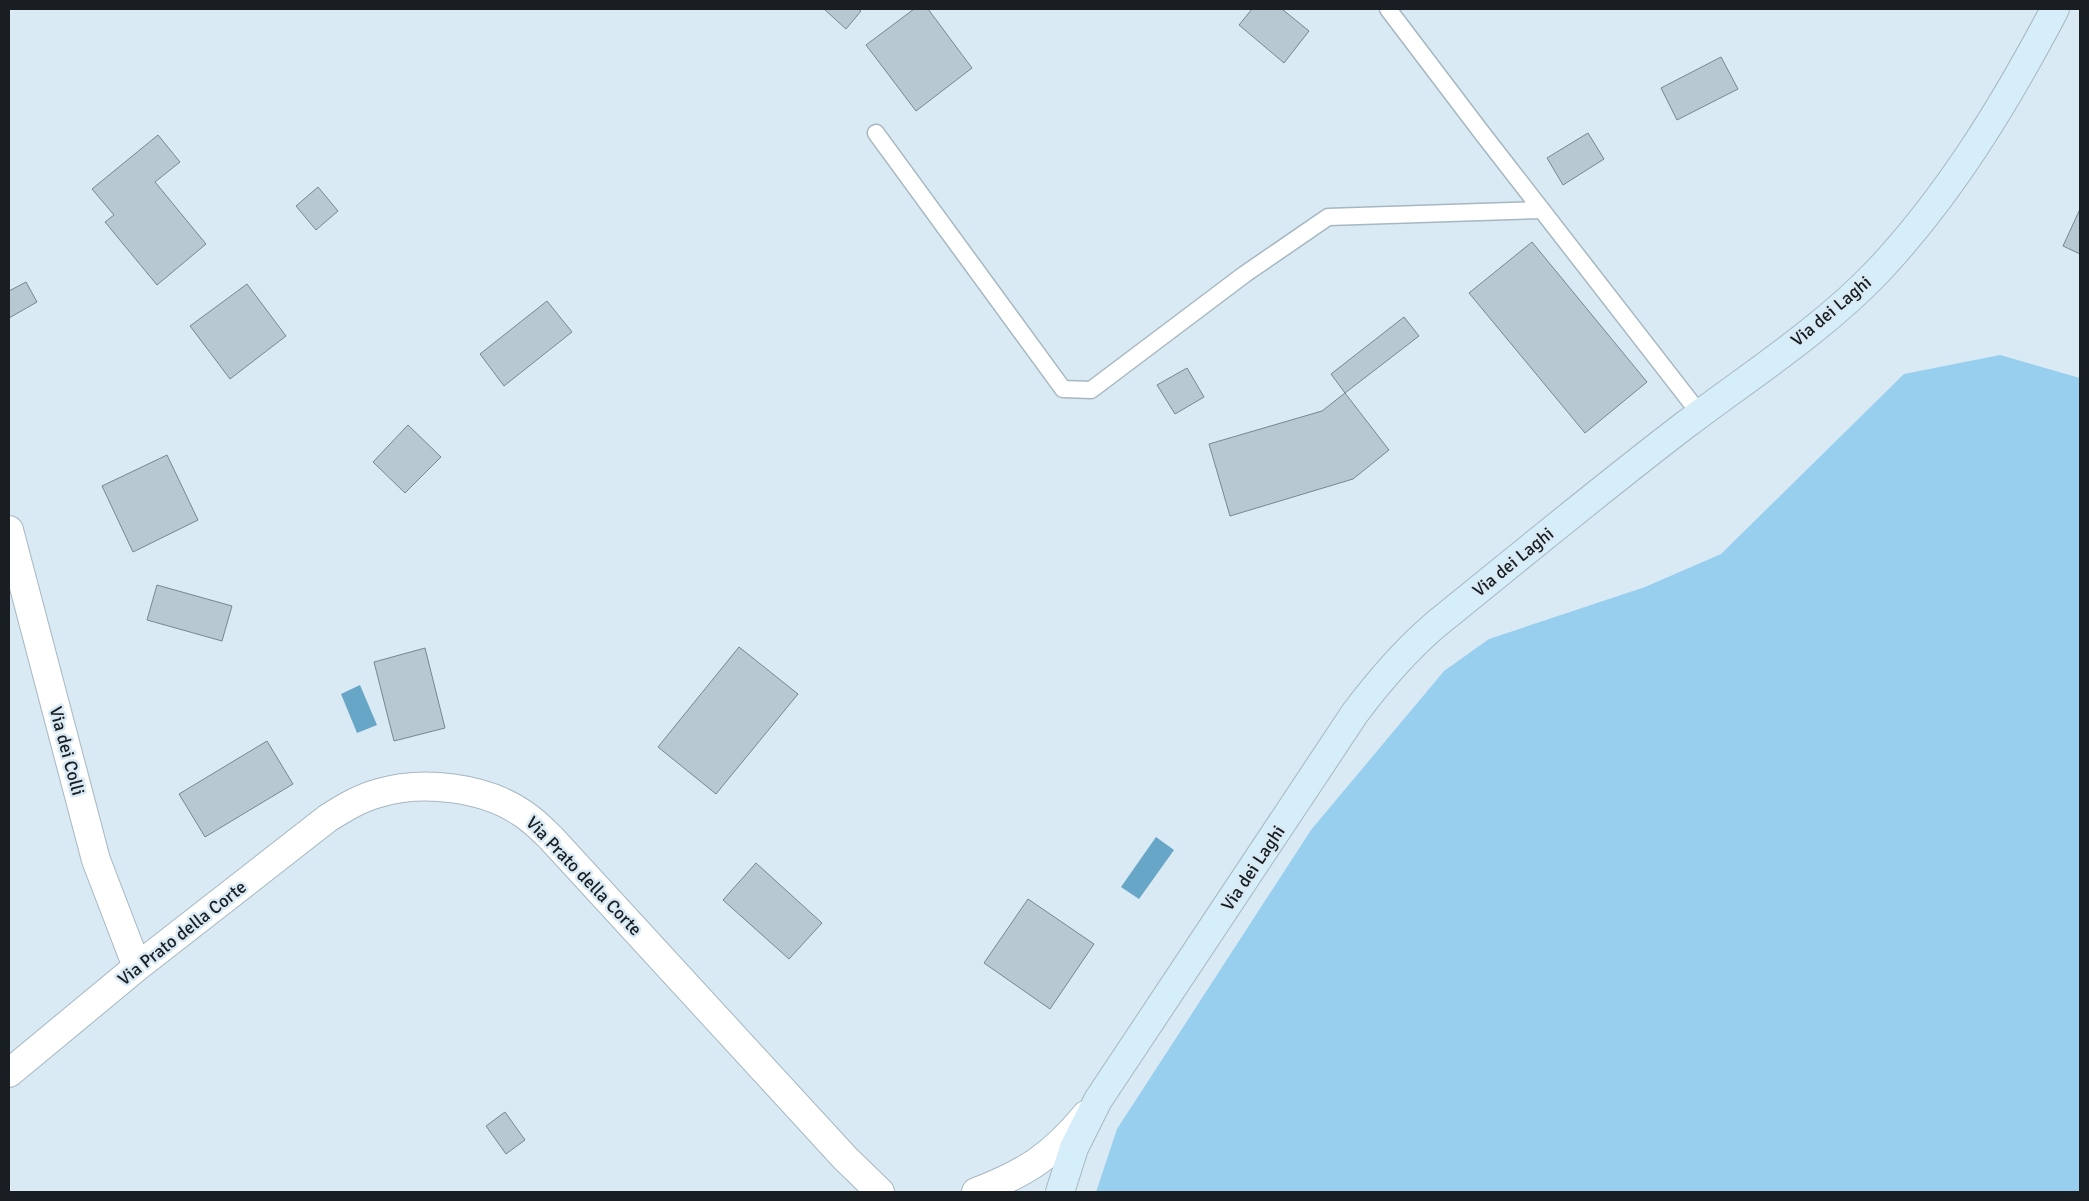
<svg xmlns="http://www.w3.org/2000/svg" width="2089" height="1201" font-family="Signika,sans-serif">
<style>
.green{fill:#98cfef}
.water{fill:#68a6c8}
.building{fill:#b7c8d2;stroke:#778790}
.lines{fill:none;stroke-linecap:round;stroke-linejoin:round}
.service-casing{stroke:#a6b7c1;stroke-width:19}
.minor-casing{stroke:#a6b7c1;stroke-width:30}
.tertiary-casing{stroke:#a6b7c1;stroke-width:30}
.secondary-casing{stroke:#a6b7c1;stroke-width:30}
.service{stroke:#fff;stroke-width:16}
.minor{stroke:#fff;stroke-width:28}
.tertiary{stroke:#fff;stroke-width:28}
.secondary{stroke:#d6eefa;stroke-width:28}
.labels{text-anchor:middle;stroke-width:5;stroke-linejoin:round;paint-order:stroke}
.street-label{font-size:18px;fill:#181e22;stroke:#d9eaf4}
</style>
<rect width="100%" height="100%" fill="#d9eaf4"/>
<!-- green -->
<path class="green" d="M2000,355L2080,378V1192H1096L1117,1129L1311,830L1444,671L1489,639L1645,587L1721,554L1904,374Z"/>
<!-- water -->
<path class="water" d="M360,685L377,725L357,733L341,694Z
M1156,837L1174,850L1139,899L1121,887Z"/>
<!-- building -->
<path class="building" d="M824,9H858L861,11L846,29Z
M914,9H928L972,68L916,111L866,45Z
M1252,9H1282L1309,31L1284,63L1239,25Z
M1721,57L1738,89L1677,120L1661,88Z
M1588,133L1604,159L1563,185L1547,158Z
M158,135L180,162L155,182L206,244L157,285L105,222L114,215L92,189Z
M318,187L338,211L316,230L296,206Z
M2080,209V254L2063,246Z
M1532,242L1647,382L1585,433L1469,293Z
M26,282L37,302L9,318V291Z
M247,284L286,336L230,379L190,326Z
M547,301L572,332L504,386L480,354Z
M1404,317L1419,336L1345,393L1331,374Z
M1187,368L1204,397L1175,414L1157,385Z
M1345,393L1389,450L1353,479L1230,516L1209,444L1322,411Z
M408,425L441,457L405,493L373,462Z
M167,455L198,520L133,552L102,486Z
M157,585L232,606L222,641L147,620Z
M739,647L798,694L716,794L658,747Z
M425,648L445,728L394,741L374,662Z
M267,741L293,784L205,837L179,794Z
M756,863L822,923L789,959L723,900Z
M1028,899L1094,944L1050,1009L984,963Z
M505,1112L525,1140L506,1154L486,1126Z"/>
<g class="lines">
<!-- service casing -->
<g class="service-casing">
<path id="service" d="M1388,9L1482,133L1700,414
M876,133L1063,389L1091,390L1245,274L1328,217L1542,210"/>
</g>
<!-- minor casing -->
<g class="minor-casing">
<path id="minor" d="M9,530L96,860L137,967
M9,1073L137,967L328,818C344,808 360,798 379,793C423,780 484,787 522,813C533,820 542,829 551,838L845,1158L880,1192"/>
</g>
<!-- tertiary casing -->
<g class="tertiary-casing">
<path id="tertiary" d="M976,1192C1026,1173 1052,1156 1086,1115"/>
</g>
<!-- secondary casing -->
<g class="secondary-casing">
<path id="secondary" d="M1060,1192L1074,1148L1098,1100L1355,713C1379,681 1405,651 1435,625C1518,558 1600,490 1685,425C1751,375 1822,330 1879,270C1951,193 2006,102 2055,9"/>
</g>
<!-- service -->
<use href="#service" class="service"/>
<!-- minor -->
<use href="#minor" class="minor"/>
<!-- tertiary -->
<use href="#tertiary" class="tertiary"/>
<!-- secondary -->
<use href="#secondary" class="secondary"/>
</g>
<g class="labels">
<!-- street labels -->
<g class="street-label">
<text transform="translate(1831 311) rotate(-40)" y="6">Via dei Laghi</text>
<text transform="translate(1513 562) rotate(-39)" y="6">Via dei Laghi</text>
<text transform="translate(67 751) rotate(75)" y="6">Via dei Colli</text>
<text transform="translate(1253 868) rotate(-56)" y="6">Via dei Laghi</text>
<text transform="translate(584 876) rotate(46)" y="6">Via Prato della Corte</text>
<text transform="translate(182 933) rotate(-38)" y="6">Via Prato della Corte</text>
</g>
</g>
<!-- border -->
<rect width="2089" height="1201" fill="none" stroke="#181e22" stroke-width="20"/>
</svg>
